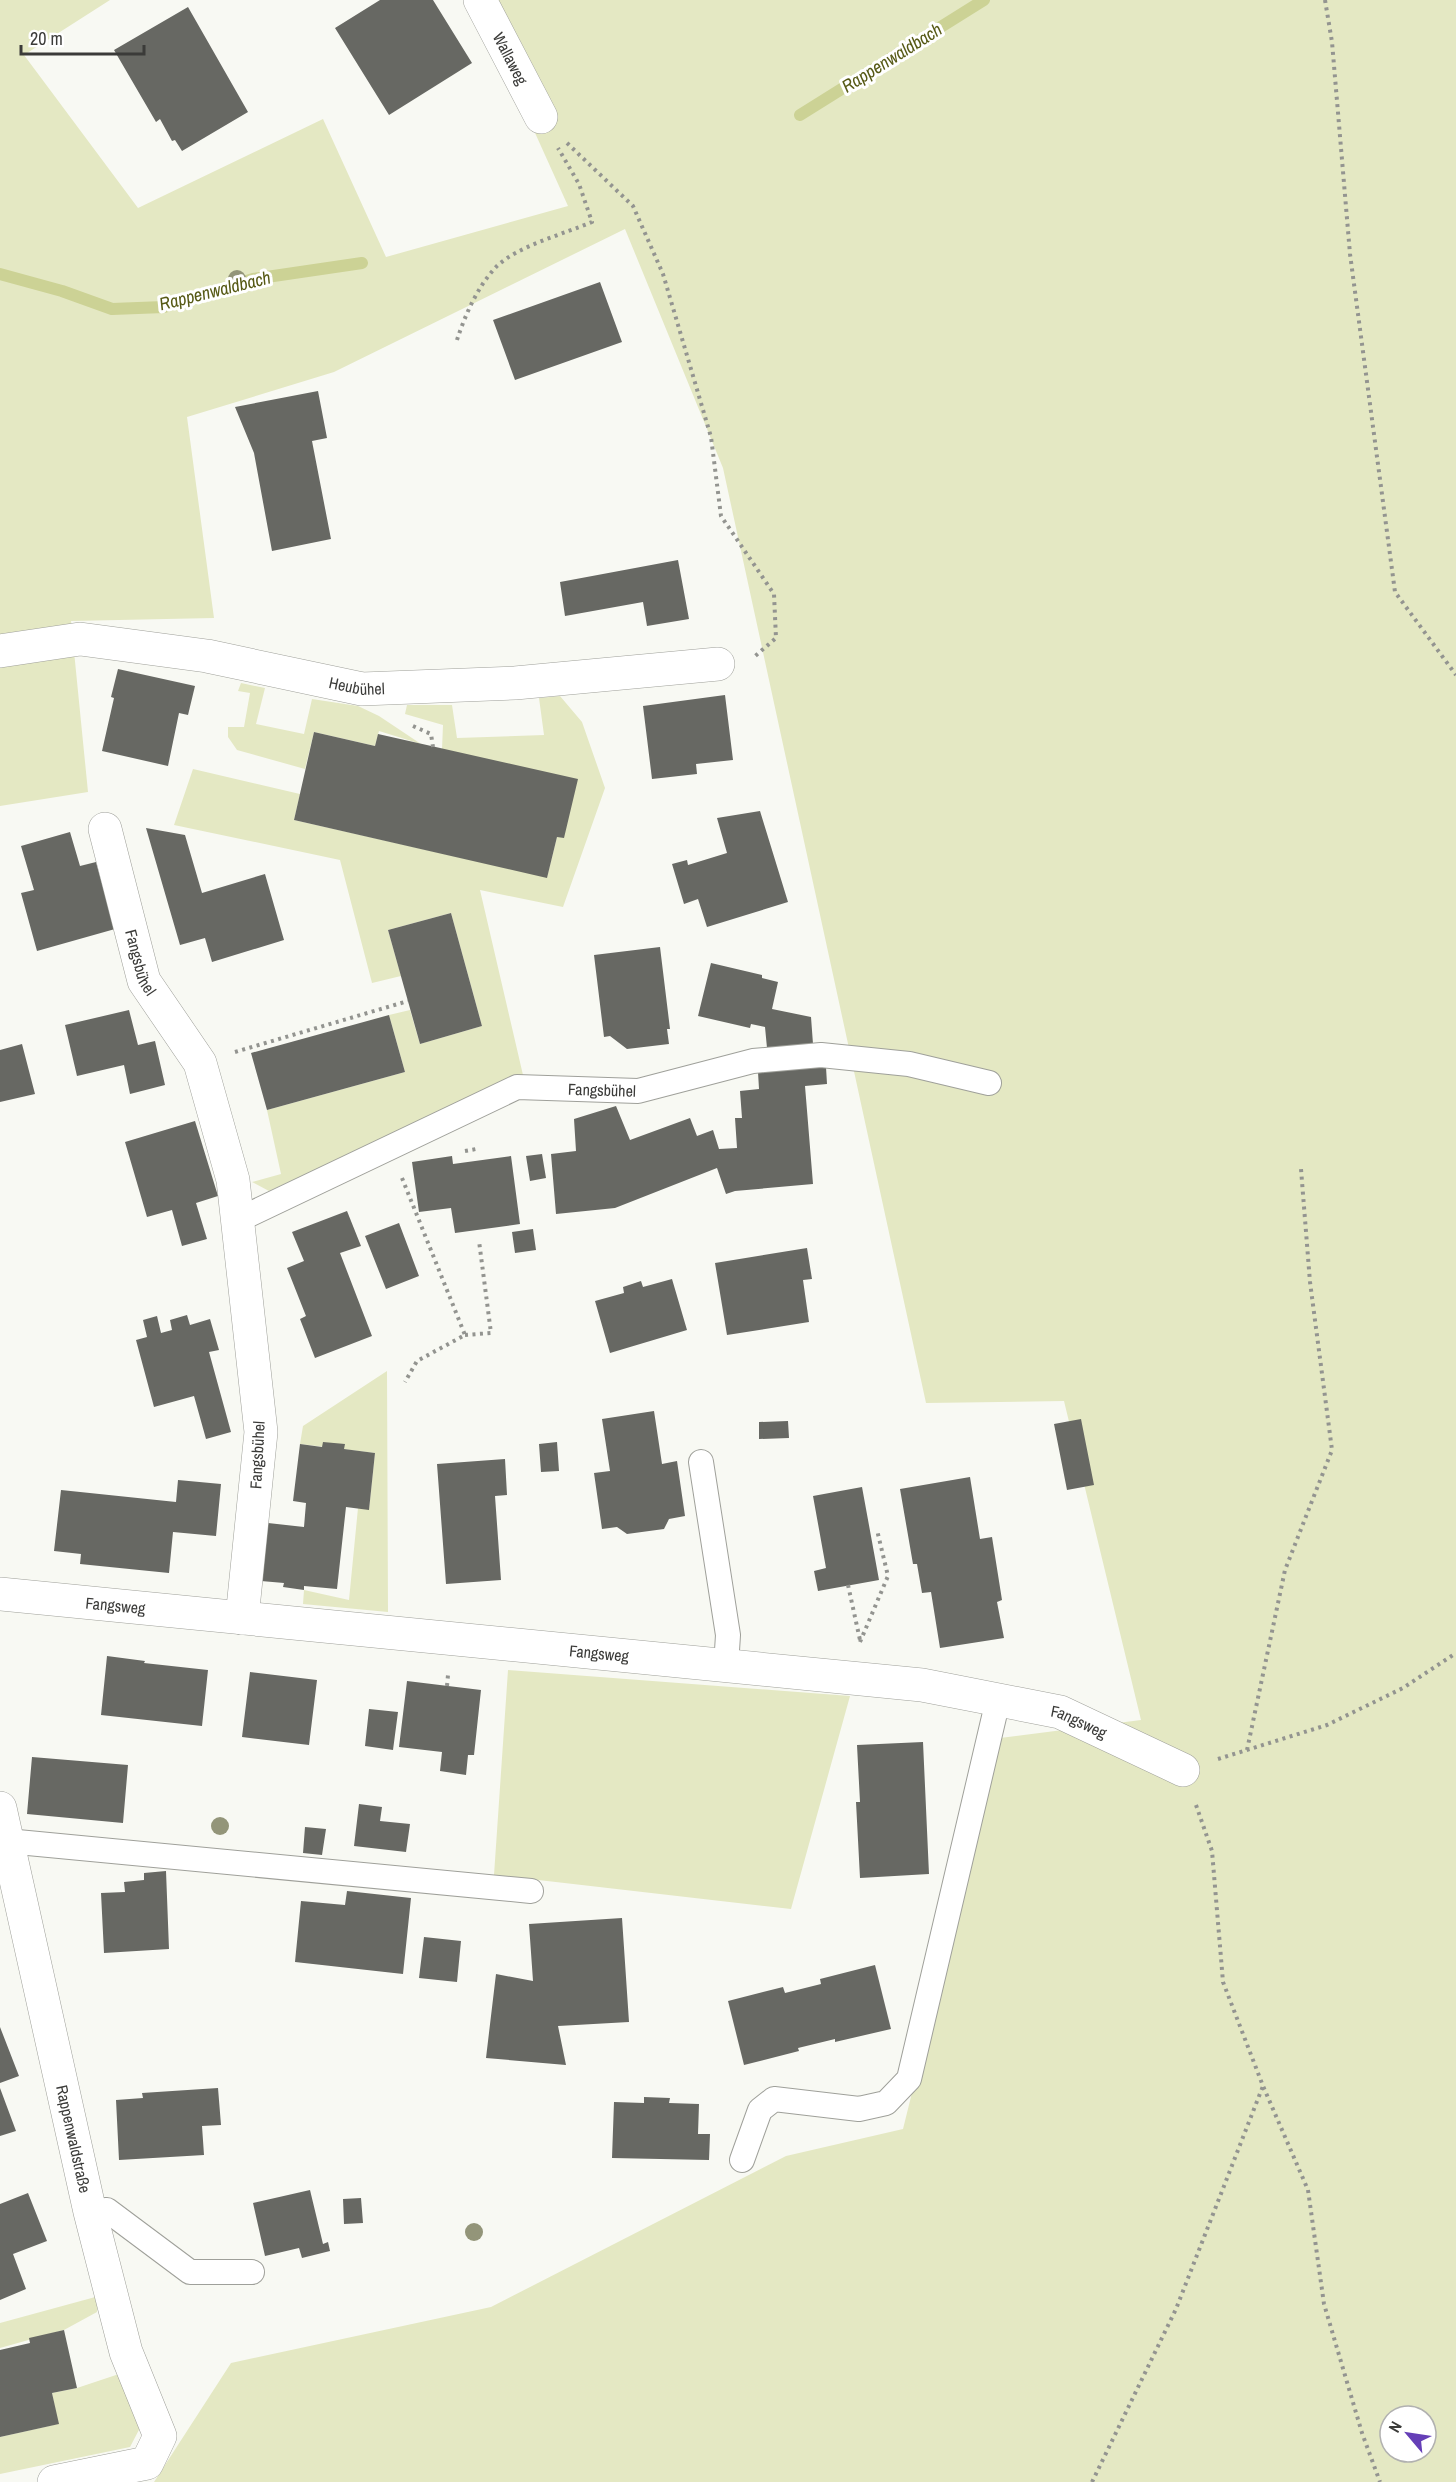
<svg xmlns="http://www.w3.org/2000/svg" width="1456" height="2482" font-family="'Archivo Narrow',sans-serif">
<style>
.green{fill:#e4e8c3;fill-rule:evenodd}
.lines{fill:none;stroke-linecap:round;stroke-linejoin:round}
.stream{stroke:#ccd295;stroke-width:12}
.building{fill:#676863}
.lane-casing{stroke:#9fa09a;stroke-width:26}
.street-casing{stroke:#9fa09a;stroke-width:34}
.path{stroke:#939490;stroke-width:4;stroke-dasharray:3 4.5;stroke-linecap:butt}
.lane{stroke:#fff;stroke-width:24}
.street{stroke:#fff;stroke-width:33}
.tree{fill:#939579}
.labels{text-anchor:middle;stroke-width:6;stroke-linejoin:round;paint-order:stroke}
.street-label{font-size:16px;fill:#3b3b39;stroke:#fff}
.water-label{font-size:18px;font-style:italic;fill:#565915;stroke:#fff}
</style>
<rect width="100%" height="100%" fill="#f8f9f3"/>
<!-- green -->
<path class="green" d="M0,0H110L24,55L138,208L323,119L386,257L568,206L475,0H1456V2482H154L231,2363L491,2307L786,2156L903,2129L1000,1738L1141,1720L1064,1401L926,1403L723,468L625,229L334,372L187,417L214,618L71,621L88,792L0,806ZM1390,2416H1426V2452H1390Z
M241,683L265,688L256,724L304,734L312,699L358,706L379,716L421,744L379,731L375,746L314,732L305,769L237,750L228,737V727H244L250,693L238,691Z
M560,696L582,722L605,788L563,907L480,890L523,1075L269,1191L252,1182L281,1174L267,1110L405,1072L389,1015L410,1010L420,1044L482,1026L451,913L388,930L401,976L372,983L340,860L174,825L193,769L300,794L294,820L547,877L557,837L442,749L443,725L405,714L407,705H452L457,738L544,735L539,698Z
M387,1371L388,1612L303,1604L304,1590L349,1600L358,1508L369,1509L375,1453L300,1444L303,1426Z
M508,1670L850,1696L791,1909L494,1875Z
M99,2296L97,2312L64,2330L0,2348V2323Z
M122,2373L141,2426L130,2447L0,2474V2437L58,2424L52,2393L77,2388Z"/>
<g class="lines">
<!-- stream -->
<path class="stream" d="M800,115L984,0
M0,274L62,291L112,309L164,307L253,279L362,263"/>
</g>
<!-- building -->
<path class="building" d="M380,0H433L472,63L389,115L335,28Z
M188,7L248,112L182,151L175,140L172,141L160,119L156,122L114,50Z
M600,282L622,342L515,380L493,320Z
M318,391L327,438L312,441L331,539L272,551L254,453L235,407Z
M678,560L689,619L647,626L643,602L565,616L560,582Z
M118,669L195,686L188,715L179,713L168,766L102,751L114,698L111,697Z
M725,695L733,760L696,764L697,774L652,779L643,706Z
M314,732L375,746L378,734L578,779L564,838L557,837L547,878L294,820Z
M760,811L788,902L707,927L698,899L684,904L672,864L687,860L688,865L727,853L717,818Z
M146,828L185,835L202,893L265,874L284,940L212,962L205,938L180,945Z
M70,832L80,866L96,862L115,929L37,951L21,893L34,890L21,846Z
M451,913L482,1026L420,1044L388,930Z
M660,947L670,1029H667L669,1044L627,1049L610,1036L604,1037L594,955Z
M711,963L762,975V978L778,982L772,1009L811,1017L813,1044L767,1048L765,1027L751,1024L750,1028L698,1016Z
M129,1010L138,1045L155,1041L165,1085L130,1094L124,1065L77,1076L65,1025Z
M389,1015L405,1072L267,1110L251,1053Z
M22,1044L35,1094L0,1102V1050Z
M826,1067L827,1084L805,1086L813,1184L735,1191L726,1194L717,1168L615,1208L556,1214L551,1154L576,1151L574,1119L616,1106L630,1140L690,1118L697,1136L713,1130L719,1149L737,1148L735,1118H742L740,1091L759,1089L758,1072Z
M195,1121L218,1196L196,1203L207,1239L182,1246L172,1210L147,1217L125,1142Z
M542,1154L546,1178L530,1181L526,1156Z
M452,1156L453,1164L511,1156L520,1224L455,1233L451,1208L419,1212L412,1162Z
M347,1211L361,1246L340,1253L372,1336L315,1358L300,1319L306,1316L287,1268L304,1261L292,1232Z
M399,1223L419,1276L386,1289L365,1236Z
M533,1229L536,1250L515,1253L512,1232Z
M807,1248L812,1279L803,1280L809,1322L727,1335L715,1263Z
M672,1279L687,1330L610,1353L595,1301L624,1293L623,1287L641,1281L643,1287Z
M187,1315L190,1325L210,1319L219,1350L209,1352L231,1432L206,1439L194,1396L154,1407L136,1340L147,1337L143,1320L157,1316L161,1333L172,1330L170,1320Z
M654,1411L662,1464L677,1461L685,1516L669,1519L664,1529L627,1534L617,1527L602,1529L594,1473L610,1471L602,1419Z
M1081,1419L1094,1485L1067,1490L1054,1424Z
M788,1421L789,1438L759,1439V1422Z
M323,1442L345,1444L344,1449L375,1453L369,1510L346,1507L337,1589L304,1586V1590L283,1587L284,1583L261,1581L268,1523L304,1527L306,1503L293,1501L300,1444L322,1447Z
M557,1442L559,1471L541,1472L539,1444Z
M505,1459L507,1495L495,1496L501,1580L446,1584L437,1464Z
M970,1477L980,1539L992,1537L1002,1600L997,1602L1004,1638L940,1648L931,1592L922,1593L917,1564H913L900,1489Z
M178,1480L221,1484L216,1536L173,1532L169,1573L80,1564L81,1554L54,1551L61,1490L176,1502Z
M862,1487L879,1580L818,1591L814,1571L826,1568L813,1496Z
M107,1656L145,1661L144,1663L208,1670L202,1726L101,1715Z
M250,1672L317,1680L309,1745L242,1737Z
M407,1681L481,1690L474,1755H468L466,1775L440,1771L442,1752L399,1747Z
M369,1709L398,1712L393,1750L365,1746Z
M923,1742L929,1874L860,1878L856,1802H860L857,1745Z
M32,1757L128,1765L123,1823L27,1814Z
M359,1804L382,1807L380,1821L410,1824L406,1852L354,1846Z
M305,1827L326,1829L322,1855L303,1853Z
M166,1871L169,1949L104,1953L101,1893L125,1892L124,1882L144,1880V1873Z
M347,1891L411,1898L403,1974L295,1962L301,1901L345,1905Z
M622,1918L629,2022L558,2026L566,2065L486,2058L496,1974L533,1981L529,1924Z
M424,1937L461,1941L457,1982L419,1978Z
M875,1965L891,2029L835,2042V2039L798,2048L799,2051L744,2065L728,2001L783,1987L785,1993L821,1984L820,1979Z
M0,2027L19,2076L0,2083Z
M0,2088L16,2131L0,2136Z
M218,2088L221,2125L202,2126L204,2155L119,2160L116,2100L143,2098L142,2093Z
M644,2097L670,2098L669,2103L699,2104L698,2134H710L709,2160L612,2158L614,2102L644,2103Z
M310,2190L323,2244L328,2242L330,2251L302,2258L299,2248L265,2256L253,2203Z
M28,2193L47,2241L13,2254L26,2289L0,2300V2204Z
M361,2198L363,2223L344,2224L343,2199Z
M64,2330L77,2388L52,2393L59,2424L0,2437V2350L30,2343L29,2338Z"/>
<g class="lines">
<!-- lane casing -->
<g class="lane-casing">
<g id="lane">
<path id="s1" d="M238,1220L517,1087L638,1091L753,1061L821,1055L909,1064L989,1083"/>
<path d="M701,1462L728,1635L726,1666"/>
<path d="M7,1841L531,1891"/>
<path d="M742,2160L760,2110L774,2099L859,2109L886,2103L909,2079L998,1700"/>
<path d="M90,2212L107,2210L190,2272H252"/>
</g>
</g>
<!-- street casing -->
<g class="street-casing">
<g id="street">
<path id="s2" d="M480,0L541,117"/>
<path id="s3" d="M0,651L80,639L207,656L362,689L515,683L718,664"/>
<path id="s4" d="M105,829L144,981L200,1063L233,1180L261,1432L242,1618"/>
<path id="s5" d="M0,1594L922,1685L1060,1712L1183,1770"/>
<path id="s6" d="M0,1808L90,2212L126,2352L160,2436L147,2463L54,2482"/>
</g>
</g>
<!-- path -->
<path class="path" d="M1325,0L1332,42L1350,254L1395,592L1456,675
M567,143L633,206L663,274L711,437L721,516L774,594L776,638L754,657
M457,340C465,315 478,286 496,267C517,246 564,234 592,222L579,184L558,148
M413,726L431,734L433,747
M235,1052L408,1001
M465,1151L476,1149
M402,1178L465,1335L417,1361L405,1382
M465,1335L491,1333L479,1241
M848,1585L860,1640
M860,1642L888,1576L877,1530
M447,1686L448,1675
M1247,1750L1285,1570L1332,1450L1310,1282L1301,1169
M1218,1759L1327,1725L1403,1688L1456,1653
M1196,1805L1212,1851L1223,1982L1263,2086L1308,2190L1324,2304L1362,2433L1380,2482
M1092,2482L1176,2309L1263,2086"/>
<!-- lane -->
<use href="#lane" class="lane"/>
<!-- street -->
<use href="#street" class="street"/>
</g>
<!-- trees -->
<g class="tree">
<circle cx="237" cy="279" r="9"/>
<circle cx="220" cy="1826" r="9"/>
<circle cx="474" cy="2232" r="9"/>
</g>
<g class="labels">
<!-- street labels -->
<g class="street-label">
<text dy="6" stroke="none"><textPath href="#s2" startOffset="66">Wallaweg</textPath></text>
<text dy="6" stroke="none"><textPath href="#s3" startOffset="362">Heubühel</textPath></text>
<text dy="6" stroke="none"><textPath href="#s4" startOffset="138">Fangsbühel</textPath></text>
<text dy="6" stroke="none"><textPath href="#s1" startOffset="394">Fangsbühel</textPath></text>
<text transform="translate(257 1455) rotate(-87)" y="6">Fangsbühel</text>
<text dy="6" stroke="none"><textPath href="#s5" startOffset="116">Fangsweg</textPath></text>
<text dy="6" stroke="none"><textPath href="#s5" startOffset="602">Fangsweg</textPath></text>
<text dy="6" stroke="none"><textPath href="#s5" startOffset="1088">Fangsweg</textPath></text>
<text dy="6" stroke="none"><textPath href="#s6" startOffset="339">Rappenwaldstraße</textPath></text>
</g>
<!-- water labels -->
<g class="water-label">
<text transform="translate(892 58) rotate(-32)" y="6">Rappenwaldbach</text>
<text transform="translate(215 291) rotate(-14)" y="6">Rappenwaldbach</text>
</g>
</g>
<!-- north arrow -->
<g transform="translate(1408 2434) rotate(299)"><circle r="28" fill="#ffffff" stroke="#b1b1b0" stroke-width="1.5"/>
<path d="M0-4.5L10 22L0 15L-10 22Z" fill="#653fb7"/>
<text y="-9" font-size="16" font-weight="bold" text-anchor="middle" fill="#3b3b39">N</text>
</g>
<!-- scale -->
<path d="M21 45v9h123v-9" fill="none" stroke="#3b3b39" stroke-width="3"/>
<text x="30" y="45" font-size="18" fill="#3b3b39" stroke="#ffffff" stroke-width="4.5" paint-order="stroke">20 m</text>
</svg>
